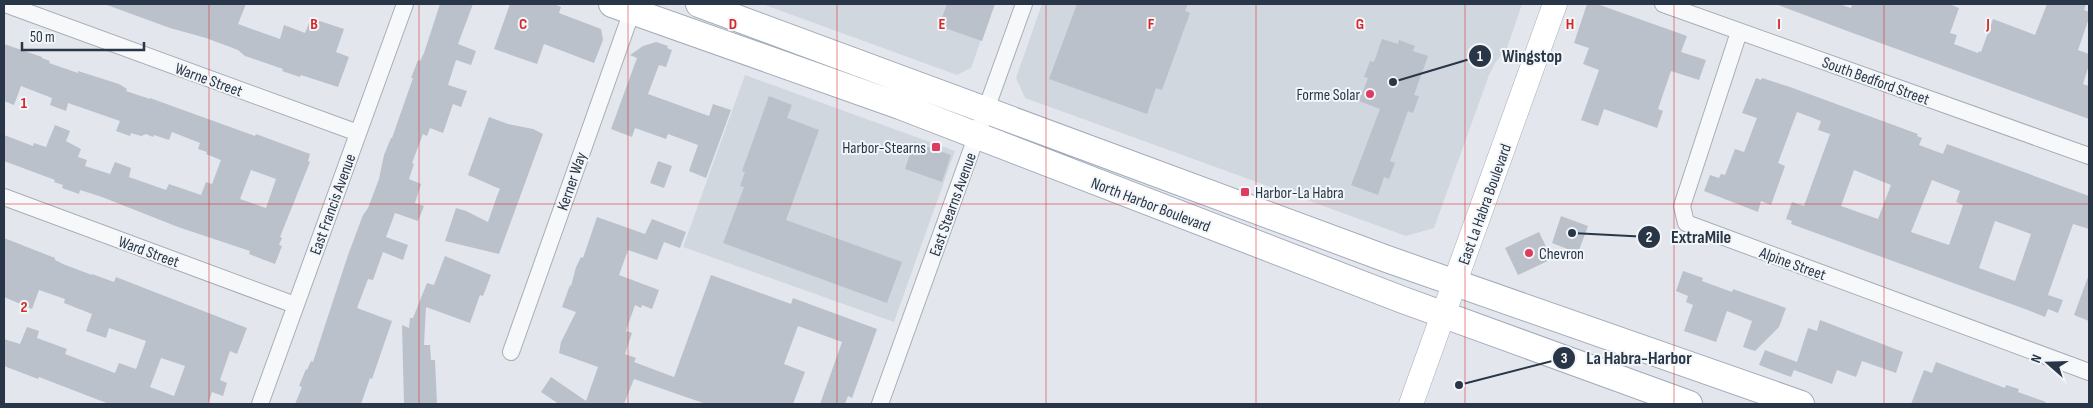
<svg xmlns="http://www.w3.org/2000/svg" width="2093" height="408" font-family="'Sofia Sans Condensed',sans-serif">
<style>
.built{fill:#d1d7df}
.building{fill:#bac1cb;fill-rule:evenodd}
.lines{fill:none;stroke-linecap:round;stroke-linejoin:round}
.street-casing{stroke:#a7aeb8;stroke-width:18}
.secondary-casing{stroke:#a7aeb8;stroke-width:25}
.primary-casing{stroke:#a1acba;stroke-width:28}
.street{stroke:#f7f8fa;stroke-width:16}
.secondary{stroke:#fff;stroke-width:24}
.primary{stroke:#fff;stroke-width:26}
.grid{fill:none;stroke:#d62828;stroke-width:1;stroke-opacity:0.55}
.poi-dot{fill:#dd3c5f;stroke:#f3f6f9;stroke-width:2}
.labels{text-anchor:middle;stroke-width:4;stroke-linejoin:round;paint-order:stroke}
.street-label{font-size:16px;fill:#293647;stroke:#f3f6f9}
.poi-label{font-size:16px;fill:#293647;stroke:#f3f6f9;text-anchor:end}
.grid-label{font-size:16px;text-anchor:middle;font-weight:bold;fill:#d62828;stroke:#f3f6f9;stroke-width:4;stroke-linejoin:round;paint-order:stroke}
.leader{fill:none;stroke:#293647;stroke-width:2}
.callout-dot{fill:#293647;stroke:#f3f6f9;stroke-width:2}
.mark-label{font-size:15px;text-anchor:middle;font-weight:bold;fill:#fff}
.callout-label{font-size:18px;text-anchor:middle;font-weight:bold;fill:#293647;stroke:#f3f6f9;stroke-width:4;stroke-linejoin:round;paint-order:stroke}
</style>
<rect width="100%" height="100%" fill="#e3e7ed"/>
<!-- built -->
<path class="built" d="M762,4H994L971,68L957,75Z
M1042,4H1522L1507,48L1495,63L1489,75L1434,228L1406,236L1025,98L1016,78Z
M745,75L955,151L894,322L683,247Z"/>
<!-- building -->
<path class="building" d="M107,4H246L238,24L280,39L284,25L305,33L311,18L344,29L336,52L349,57L338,87L301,75L300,77L282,71L283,69L245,56L238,50L206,38L170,28L107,5Z
M440,4H473L458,44L476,51L471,65L456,60L448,85L467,91L461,107L453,104L443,133L430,128L427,136L423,134L412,163L414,164L409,179L421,184L415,203L424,206L418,221L395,213L386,237L408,245L403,260L383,252L373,280L368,279L357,308L392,321L372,379L370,378L361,404H295L302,387L299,386L306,369L307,370L311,361L313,362L348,255L363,215L368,208L379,179L384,155L391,138H392L413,78H411L418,60L420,61L424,53Z
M510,4H554L561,7L559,13L601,29L603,40L594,63L544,44L537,64L494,49Z
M947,4H995L982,41L939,26Z
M1077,4H1188L1185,11L1190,13L1162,90L1156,88L1147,114L1049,79Z
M1587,4H1597L1687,36L1681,52L1706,60L1699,80L1671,71L1658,109L1663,111L1657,128L1604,109L1598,126L1581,120L1599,70L1583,64L1589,48L1574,43Z
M1779,4H1839L1851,8L1852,4H1949L1959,8L1950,33L1957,35L1954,44L1978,53L1979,51L1981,52L1993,19L2035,35L2047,4H2086L2084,10L2089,12V18L2078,50L2089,54V65L2083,84L2089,86V119L1850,32L1778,5Z
M1382,39L1398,44L1399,40L1415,46L1413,51L1428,56L1414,95L1419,96L1413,113L1408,111L1390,161L1395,163L1389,179L1384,177L1378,195L1351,185L1380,109L1359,101L1368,78L1364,77L1370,61L1374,62Z
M656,42L668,46L667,48L672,50L666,67L659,65L648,94L709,116L713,104L731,110L706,178L689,171L698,145L668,134L666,139L635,128L632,137L611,129L637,58L630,55L643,46Z
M4,44L42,57V58L50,61L49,63L78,73V71L119,84L127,89L126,91L150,99V98L255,136L256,134L310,154L308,161L310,162L280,237L282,238L279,245L282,246L275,264L249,254L250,251L178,227L102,197L80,190L79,194L62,188L63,185L54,182L55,180L4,161V135L33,146L34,143L46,147L55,125L70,131L66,141L81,149L78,157L87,160L85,166L110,174L115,162L131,168L129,177L166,190L169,184L201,195L206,182L212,184L221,160L206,154L207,152L198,149L200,143L172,132L169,140L154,135L153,137L146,134L141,136L131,133L130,136L116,131L120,121L68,103L66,111L50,105L52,98L21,86L14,105L4,101ZM251,170L276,179L266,208L240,199Z
M1756,78L1761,80L1762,78L1790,87L1918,134L1917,136L1922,138L1919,145L1943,154L1947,144L2089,196V229L2073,224L2048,295L2063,300L2058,313L2048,309L2045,317L2025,309L1791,224L1792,221L1786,219L1792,202L1804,206L1830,134L1818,130L1821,121L1797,112L1778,163L1785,166L1771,205L1761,201L1758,212L1704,191L1710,175L1719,178L1721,174L1725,175L1735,149L1744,152L1757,118L1742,113ZM1854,170L1891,185L1878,219L1841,206ZM1932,180L1960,191L1956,202L1963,205L1949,245L1911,232ZM1995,221L2031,234L2015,281L1979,268Z
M769,96L792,105L787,118L819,130L786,220L902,262L887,303L723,243L744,187L740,186L745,172L742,171Z
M489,117L508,124L533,129L543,134L499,254L445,241L456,208L466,211L488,222L497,196L500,189L468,175Z
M914,142L951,155L942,182L905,169Z
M658,161L672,166L664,188L650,183Z
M1561,216L1588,226L1578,253L1552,243Z
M597,217L645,234L652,219L686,232L680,248L664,242L657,260L628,250L619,275L659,290L652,309L642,305L641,308L635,305L626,331L632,333L625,354L636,358L634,362L674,377L711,275L791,304L793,298L877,329L852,398L848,396L845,404H820L842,342L798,326L784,364L805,372L793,404H706L634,379L624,404H559L541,392L551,377L586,401L598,367L559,353L561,342L576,312L562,307L570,285L571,286L576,267L581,257L583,258Z
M1539,232L1552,259L1518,275L1505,248Z
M4,238L55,258V260L63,264L92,275V274L114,282L116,277L247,328L237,354L230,351L220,380L227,383L223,396L212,392L208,404H109L39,377L38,379L4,366V339L20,344L27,327L39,331L37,338L67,349L65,354L115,373L119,363L136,369L146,341L109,328L106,338L86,331L92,314L64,303L65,299L39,290L32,309L4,297ZM161,358L185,366L174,396L150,387Z
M445,256L491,275L483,296L480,295L470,323L426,307L424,345H430L431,360H435L437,404H404L402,325L409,328L410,318H413L427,283L434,285Z
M1683,271L1703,278L1702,281L1732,292L1733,289L1786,308L1779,327L1755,351L1743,347L1752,321L1727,311L1716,342L1684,331L1693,305L1686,302L1688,296L1676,291Z
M2088,277H2089V321L2074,315Z
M1820,320L1903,352L1896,373L1862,361L1856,377L1837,370L1832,384L1794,370L1791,377L1759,365L1765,350L1797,362L1808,328L1817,331Z
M1936,362L2005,388L2006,385L2019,389L2018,392L2046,402L2045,404H1911L1924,370L1932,373Z"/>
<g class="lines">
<!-- street casing -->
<g class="street-casing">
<path id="street" d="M5,4L358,133
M1663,4L2089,156
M1739,32L1682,206L1686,223L2089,372
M4,197L295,305
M511,352L632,11
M260,404L405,4
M880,404L1024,4"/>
</g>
<!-- secondary casing -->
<g class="secondary-casing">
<path id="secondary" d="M1411,404L1555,4"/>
</g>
<!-- primary casing -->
<g class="primary-casing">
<path id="primary" d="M612,4L900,106L1403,300L1689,404
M699,4L1387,259L1801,404"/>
</g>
<!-- street -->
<use href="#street" class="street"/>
<!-- secondary -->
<use href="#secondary" class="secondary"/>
<!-- primary -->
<use href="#primary" class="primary"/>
</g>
<!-- grid -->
<path class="grid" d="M209,4V404M419,4V404M628,4V404M837,4V404M1046,4V404M1256,4V404M1465,4V404M1674,4V404M1884,4V404M4,204H2089"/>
<!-- markers -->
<g class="poi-dot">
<circle cx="1370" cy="94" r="5"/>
<rect x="931" y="142" width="10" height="10" rx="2.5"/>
<rect x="1240" y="187" width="10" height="10" rx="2.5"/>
<circle cx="1529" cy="253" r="5"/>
</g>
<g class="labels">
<!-- street labels -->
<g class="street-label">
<text transform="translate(209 79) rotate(20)" y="6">Warne Street</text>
<text transform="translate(1876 80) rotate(20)" y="6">South Bedford Street</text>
<text transform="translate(571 181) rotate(-71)" y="6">Kerner Way</text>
<text transform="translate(332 204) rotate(-70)" y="6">East Francis Avenue</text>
<text transform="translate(952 204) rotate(-70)" y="6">East Stearns Avenue</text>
<text transform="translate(1151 204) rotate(21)" y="6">North Harbor Boulevard</text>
<text transform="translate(1484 204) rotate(-70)" y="6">East La Habra Boulevard</text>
<text transform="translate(149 251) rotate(20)" y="6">Ward Street</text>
<text transform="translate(1793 263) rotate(20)" y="6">Alpine Street</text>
</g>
<!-- poi labels -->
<g class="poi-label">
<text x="1360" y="100">Forme Solar</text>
<text x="926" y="153">Harbor-Stearns</text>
<text x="1255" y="198" text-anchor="start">Harbor-La Habra</text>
<text x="1539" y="259" text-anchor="start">Chevron</text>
</g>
</g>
<g class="grid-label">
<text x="314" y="29">B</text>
<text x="523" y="29">C</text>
<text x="733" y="29">D</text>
<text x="942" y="29">E</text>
<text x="1151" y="29">F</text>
<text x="1360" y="29">G</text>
<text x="1570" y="29">H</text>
<text x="1779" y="29">I</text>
<text x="1988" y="29">J</text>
<text x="24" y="108">1</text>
<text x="24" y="312">2</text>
</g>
<!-- callouts -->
<path class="leader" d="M1393 82L1480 56M1572 233L1649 237M1459 385L1564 358"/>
<g class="callout-dot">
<circle cx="1393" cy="82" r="5"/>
<circle cx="1572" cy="233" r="5"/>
<circle cx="1459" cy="385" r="5"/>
<circle cx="1480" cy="56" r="12"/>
<circle cx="1649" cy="237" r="12"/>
<circle cx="1564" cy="358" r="12"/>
</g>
<g class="mark-label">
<text x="1480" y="61">1</text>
<text x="1649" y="242">2</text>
<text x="1564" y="363">3</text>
</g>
<g class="callout-label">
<text x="1532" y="62">Wingstop</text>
<text x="1701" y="243">ExtraMile</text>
<text x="1639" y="364">La Habra-Harbor</text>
</g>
<!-- border -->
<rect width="2093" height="408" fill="none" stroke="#293647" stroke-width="10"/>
<!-- north arrow -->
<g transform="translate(2048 363) rotate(290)" stroke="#f3f6f9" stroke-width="4" paint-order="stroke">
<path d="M0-4L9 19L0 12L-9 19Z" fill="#293647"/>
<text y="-8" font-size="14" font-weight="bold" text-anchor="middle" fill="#293647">N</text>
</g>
<!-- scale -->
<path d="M22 42v8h122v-8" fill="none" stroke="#293647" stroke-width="2.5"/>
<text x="30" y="42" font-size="15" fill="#293647" stroke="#f3f6f9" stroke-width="4" paint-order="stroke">50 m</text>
</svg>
